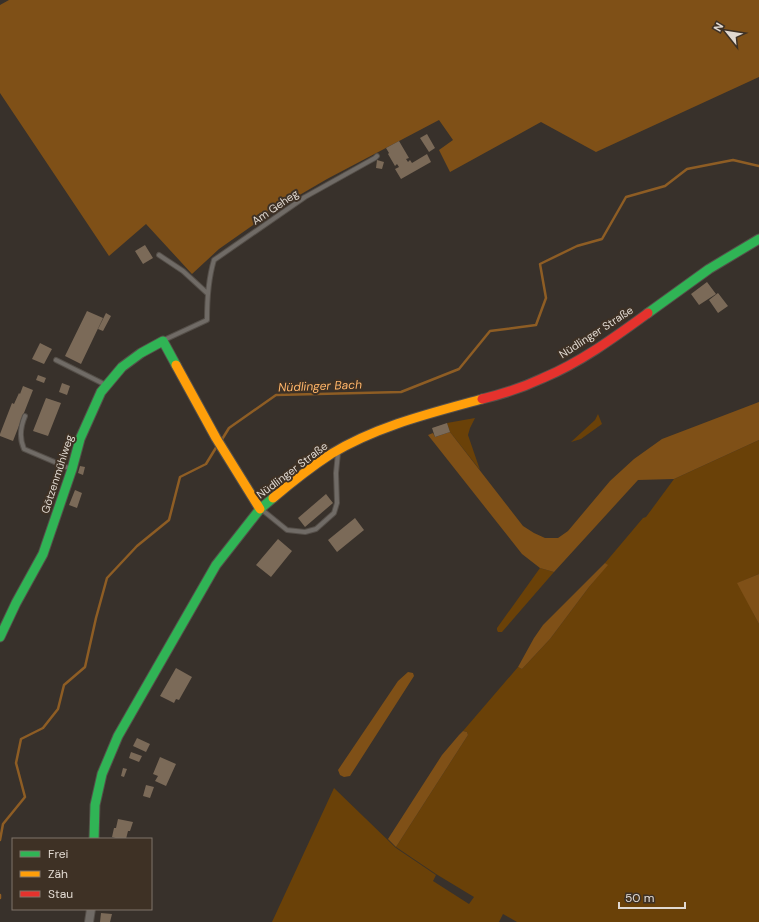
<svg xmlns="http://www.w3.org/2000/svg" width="759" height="922" font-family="'DM Sans',sans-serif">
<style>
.green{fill:#6a4108}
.forest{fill:#7f5017}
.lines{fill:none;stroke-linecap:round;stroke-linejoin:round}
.stream{stroke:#8e5d24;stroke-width:2.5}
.building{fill:#7b6a58}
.lane-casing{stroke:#554f49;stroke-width:6}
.street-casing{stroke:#554f49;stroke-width:10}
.fast-casing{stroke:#554f49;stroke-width:11}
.slow-casing{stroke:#554f49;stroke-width:11}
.jam-casing{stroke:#554f49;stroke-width:11}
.lane{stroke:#706b66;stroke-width:4}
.street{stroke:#706b66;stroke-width:8}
.fast{stroke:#30b455;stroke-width:9}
.slow{stroke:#ff9f0a;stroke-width:9}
.jam{stroke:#e5322d;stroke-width:9}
.labels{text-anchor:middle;stroke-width:4;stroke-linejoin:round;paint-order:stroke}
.street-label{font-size:11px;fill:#e1d9d1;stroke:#3e3125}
.water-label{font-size:12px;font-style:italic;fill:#ffb569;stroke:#3e3125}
</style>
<rect width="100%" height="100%" fill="#38312b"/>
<!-- green -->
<path class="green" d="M598,414L602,424L581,439L571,442L595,420Z
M475,418L470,428L468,435L480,470L450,432L447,423Z
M759,440V574L738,583L759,624V922H517L503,914L499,922H272L334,788L396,848L436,875L433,881L469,904L474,897L436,874L396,847L468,735L467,732L463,731L518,667L522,669L550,639L589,587L607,565L605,563L643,518L646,517L674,479Z
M540,568L554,572L502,632H498L497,630V628Z"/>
<!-- forest -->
<path class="forest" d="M9,0H759V77L596,152L541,122L450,172L439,150L453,140L439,120L327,179L279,207L219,249L192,274L146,224L109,256L0,93V5Z
M759,402V440L674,479L638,480L554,572L540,568L522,554L428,435L433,433L435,437L450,432L523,526L534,533L545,538H558L568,531L610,481L634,459L662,439Z
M605,563L608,565L589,587L550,639L522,669L518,667L534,638L543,625Z
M759,574V624L737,583Z
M408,672L413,673L414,676L350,776L344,777L340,775L338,770L398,681Z
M463,731L467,732L468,735L396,847L388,839L442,755L459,735Z"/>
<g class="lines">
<!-- stream -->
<path class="stream" d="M221,441L229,428L276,395L401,392L459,369L490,331L536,325L546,298L540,264L577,246L602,239L626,197L665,186L687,169L733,160L759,166
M0,840L3,824L25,797L16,763L21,739L43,728L58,709L64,685L85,667L96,618L107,578L137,546L169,520L180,477L206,464L217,446
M0,895V898"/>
</g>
<!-- building -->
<path class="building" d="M427,134L435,148L429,152L420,138Z
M399,141L409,158L406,159L408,162L410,160L412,163L427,154L431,162L401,179L395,169L399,167L397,164L395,166L388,154L389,153L386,148Z
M377,160L384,162L382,169L376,168Z
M145,245L153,258L143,264L135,251Z
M707,282L716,294L699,305L691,294Z
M718,293L728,306L718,313L709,300Z
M87,311L103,318L81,364L65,356Z
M106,313L111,316L103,331L98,329Z
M40,343L52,349L44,364L32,359Z
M38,375L46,378L44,383L36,380Z
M62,383L70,386L67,395L59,392Z
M23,386L33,390L13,441L0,436V434L12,403L14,404L19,393L20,394Z
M46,398L61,403L48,436L33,431Z
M447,423L450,432L435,437L432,428Z
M80,466L85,467L83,475L78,473Z
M75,490L82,493L77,508L69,505Z
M326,494L333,503L305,527L298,518Z
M355,518L364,530L337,552L328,540Z
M278,539L292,551L271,577L256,565Z
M176,668L192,677L179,700L176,699L174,703L160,696Z
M137,738L150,744L146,752L133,746Z
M131,752L142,756L139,762L129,758Z
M160,757L176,764L166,786L155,781L158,776L153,774Z
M123,768L127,769L124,777L121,776Z
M146,785L154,787L150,798L143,796Z
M118,819L133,822L130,831H128L126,839H119L112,837L114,828H116Z
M101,913L112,914L110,922H100Z"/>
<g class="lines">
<!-- lane casing -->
<g class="lane-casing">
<path id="lane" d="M159,255L183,271L207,293
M164,340L207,320C207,299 208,280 214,260L305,197L375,158L377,156
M56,360L106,385
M25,416C20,428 19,438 24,449L71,469
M261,509L287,530L305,532L316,529L334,513L337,503L336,473L338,453"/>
</g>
<!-- street casing -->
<g class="street-casing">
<path id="street" d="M89,922L91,909"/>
</g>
<!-- fast casing -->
<g class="fast-casing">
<path id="fast" d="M648,313L709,269L759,239
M0,637L16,603L43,554L72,469L80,439L101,392L122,367L141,353L163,341L176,365
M94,839L95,805L102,774L118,736L216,565L260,509L273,498"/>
</g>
<!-- slow casing -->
<g class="slow-casing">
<path id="slow" d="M176,365L216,438L260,509
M273,498C292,482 311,467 331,454C377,426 431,413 482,399"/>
</g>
<!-- jam casing -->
<g class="jam-casing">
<path id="jam" d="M482,399C503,394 524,387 543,378C581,362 615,337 648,313"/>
</g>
<!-- lane -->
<use href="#lane" class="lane"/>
<!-- street -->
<use href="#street" class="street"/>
<!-- fast -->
<use href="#fast" class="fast"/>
<!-- slow -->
<use href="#slow" class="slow"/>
<!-- jam -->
<use href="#jam" class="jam"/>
</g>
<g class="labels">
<!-- street labels -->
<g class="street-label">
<text transform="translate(275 207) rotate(-34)" y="4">Am Geheg</text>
<text transform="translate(596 332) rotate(-33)" y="4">Nüdlinger Straße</text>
<text transform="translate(292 470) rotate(-37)" y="4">Nüdlinger Straße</text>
<text transform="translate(57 474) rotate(-72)" y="4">Götzenmühlweg</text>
</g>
<!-- water labels -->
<g class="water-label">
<text transform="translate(320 386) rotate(-2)" y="4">Nüdlinger Bach</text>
</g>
</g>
<!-- legend -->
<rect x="12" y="838" width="140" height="72" fill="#3e3125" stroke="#7f746a"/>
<rect x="20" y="851" width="20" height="6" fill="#30b455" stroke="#7f746a"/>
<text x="48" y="858" font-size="12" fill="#e1d9d1">Frei</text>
<rect x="20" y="871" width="20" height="6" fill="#ff9f0a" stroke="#7f746a"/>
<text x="48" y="878" font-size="12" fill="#e1d9d1">Zäh</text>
<rect x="20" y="891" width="20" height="6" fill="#e5322d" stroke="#7f746a"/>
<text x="48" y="898" font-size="12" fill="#e1d9d1">Stau</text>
<!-- north arrow -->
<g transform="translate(727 32) rotate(300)" stroke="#3e3125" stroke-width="3" paint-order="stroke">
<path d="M0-3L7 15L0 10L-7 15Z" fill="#e1d9d1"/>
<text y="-6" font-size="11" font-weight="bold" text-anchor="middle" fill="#e1d9d1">N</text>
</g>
<!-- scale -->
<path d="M619 902v6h66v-6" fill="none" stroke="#e1d9d1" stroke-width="2"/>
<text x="625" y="902" font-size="12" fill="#e1d9d1" stroke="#3e3125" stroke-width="3" paint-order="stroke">50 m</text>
</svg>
